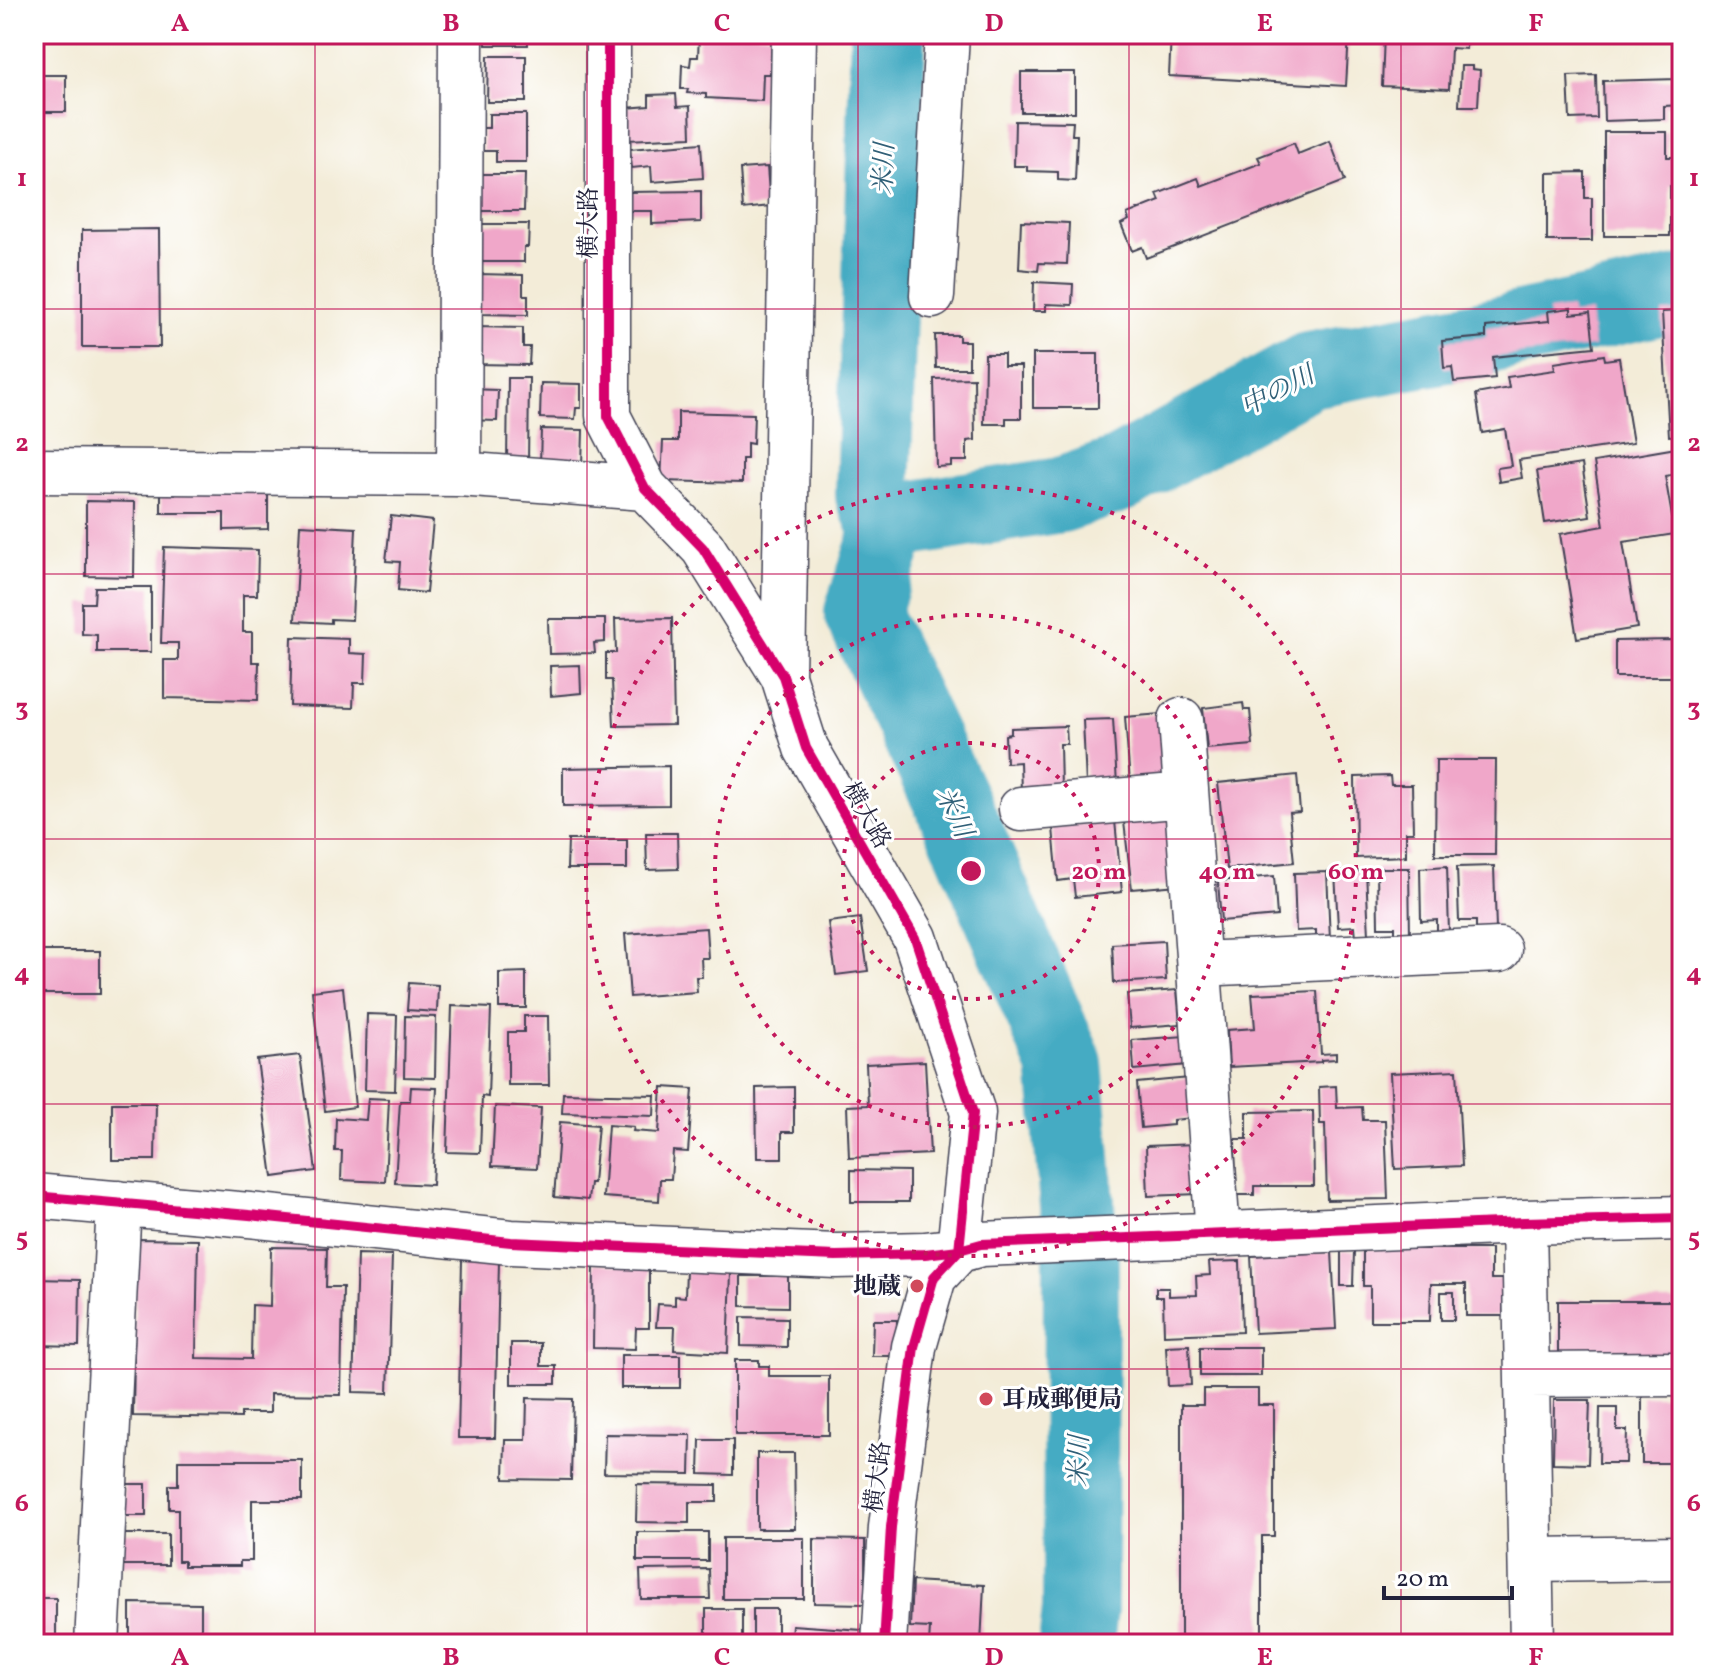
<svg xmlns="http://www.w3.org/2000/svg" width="1716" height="1678" font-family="Vollkorn,'Noto Serif JP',serif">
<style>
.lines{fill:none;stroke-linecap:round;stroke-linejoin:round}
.river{stroke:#44abc3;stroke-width:76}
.building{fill:#f0a7c9}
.minor-casing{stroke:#414053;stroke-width:47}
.minor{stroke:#fff;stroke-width:44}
.cycleway-casing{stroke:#fff;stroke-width:15}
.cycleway{stroke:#d6006c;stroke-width:10}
.grid{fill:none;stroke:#c2185b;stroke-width:2;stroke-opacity:0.55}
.ring{fill:none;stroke:#c2185b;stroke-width:4;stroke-dasharray:4 8}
.poi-dot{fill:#d1495b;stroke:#fff;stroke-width:3}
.labels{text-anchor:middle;stroke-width:6;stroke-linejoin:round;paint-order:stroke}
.street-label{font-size:24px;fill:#22223b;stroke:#fff}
.poi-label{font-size:24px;font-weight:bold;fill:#22223b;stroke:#fff;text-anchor:end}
.water-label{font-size:26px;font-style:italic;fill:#316078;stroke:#fff}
.centre{fill:#c2185b;stroke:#fff;stroke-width:4}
.ring-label{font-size:24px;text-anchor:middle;font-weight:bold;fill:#c2185b;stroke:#fff;stroke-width:6;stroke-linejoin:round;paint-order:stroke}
.neatline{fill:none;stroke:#c2185b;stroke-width:3}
.grid-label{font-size:26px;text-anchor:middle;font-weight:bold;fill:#c2185b}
</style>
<rect width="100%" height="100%" fill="#fff"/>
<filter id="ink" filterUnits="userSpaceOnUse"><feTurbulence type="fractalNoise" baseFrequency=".0125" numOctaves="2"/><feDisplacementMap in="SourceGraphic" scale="16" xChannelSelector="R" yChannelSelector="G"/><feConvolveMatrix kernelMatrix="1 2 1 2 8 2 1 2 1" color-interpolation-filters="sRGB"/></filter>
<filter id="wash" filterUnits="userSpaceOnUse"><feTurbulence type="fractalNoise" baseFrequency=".006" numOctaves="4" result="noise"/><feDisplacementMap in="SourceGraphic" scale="32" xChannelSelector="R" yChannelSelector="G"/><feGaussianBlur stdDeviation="1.8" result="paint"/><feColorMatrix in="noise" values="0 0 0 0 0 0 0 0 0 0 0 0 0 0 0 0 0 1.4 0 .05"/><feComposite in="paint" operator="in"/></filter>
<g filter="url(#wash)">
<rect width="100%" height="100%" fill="#f3ecd8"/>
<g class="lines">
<!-- river -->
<path class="river" d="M888,34L873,495L889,531L862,613L966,833L1065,1064L1081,1252L1080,1609L1076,1644
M889,531L909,519L1061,495L1121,474L1309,370L1462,342L1682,293"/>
</g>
<g id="blocks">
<!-- building -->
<path class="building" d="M486,34H528V45H486Z
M699,34H772L770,74H763L762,101L706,98V94L687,93L688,89H681L682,65L690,66L691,57H698Z
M1171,34H1349L1346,86L1169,76Z
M1384,34H1466V49L1451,48L1449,89L1382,86Z
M1676,40H1682V105L1664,106V119L1604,121L1603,81L1678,79Z
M488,56H526V102H487Z
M1461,66H1472V69L1480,70L1478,106H1459Z
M1021,72H1075V112H1021Z
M34,75H66V112H34Z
M1596,75L1597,118L1570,119L1568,76Z
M676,94L677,107L690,106L691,137L627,140L626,108L649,106V95Z
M489,114H526V162H496V151H483V128H489Z
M1015,121L1073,122L1072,135H1077L1075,181L1058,180V172L1027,171V166H1014Z
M1604,132H1667V157H1681V186H1670V236H1604Z
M1330,141L1345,181L1146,258L1142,247L1132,251L1121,224L1129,220L1127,214L1160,201L1157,194L1198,178L1201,186L1261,163L1258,157L1294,143L1298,154Z
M701,143L703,178L652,182L651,166L632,168L630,149Z
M767,167L770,206L743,209L740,169Z
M1585,172V198H1592V241H1547V173Z
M481,174H525L524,211H480Z
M701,191V222L652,224V211H630L629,192Z
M1021,221L1069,223L1067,264L1039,263L1038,271L1019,269Z
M480,224H529L528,247H524V262H479Z
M159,229L160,347H82V230Z
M479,274L523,275V295H528V315L479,314Z
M1034,282L1073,284L1072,305L1046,304V311H1033Z
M1571,308V314L1590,312L1594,347L1493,357L1495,378L1454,382L1452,367L1444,368L1442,341L1486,337V327L1549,321L1548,311Z
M1682,311V435L1669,436L1662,312Z
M476,327L523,328V347H530L529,365L475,364Z
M935,335H959V341H969V368H936Z
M985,354H1004V366H1021V418H1006V424H984Z
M1033,354H1098V408H1033Z
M1604,355L1605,360L1619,358L1633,443L1519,460L1522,478L1499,482L1497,468L1511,466L1505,429L1482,433L1476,394L1509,388L1507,377L1555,370L1554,363Z
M508,378H529L528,465L507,464Z
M974,378L975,440L967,441V461H951V466L936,467L934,379Z
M541,383L581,384V408H576L575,419L540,418Z
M467,389L498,390L497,421L466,420Z
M678,412L754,414L753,444L747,443V459H742V483L661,481L663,441H678Z
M541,429L583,430L582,466L540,465Z
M1682,447V473L1665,476L1675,534L1623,542L1637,628L1577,638L1560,534L1604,526L1594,462Z
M1582,464L1590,516L1545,523L1537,471Z
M268,479V529L224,530V513H161V480Z
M86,501L135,502L134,577L86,576Z
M391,516L433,521L426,593L398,590L400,562L386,561Z
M300,525L356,528L352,620L331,619V623L295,621Z
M164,547L258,550L257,595H243V632H252V662H259L258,700L164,698V660H178V643H161Z
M95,587H151V652H97V635L82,634V603H94Z
M672,618L674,725L614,726L612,680H606V653H616L615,619Z
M548,619H605V642L594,643L595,653L549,654Z
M292,637L349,639V653L366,654L365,683H354L353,708L290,706Z
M1673,640V677H1615V641Z
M580,665L581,693L551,696L550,666Z
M1243,703L1244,710H1250L1253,745L1207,749L1203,708Z
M1161,714L1165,779L1130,782L1125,717Z
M1113,719L1117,784L1086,785L1083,720Z
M1066,726L1067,744H1060L1061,789L1021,791L1020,762L1006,763L1005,735L1011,734V728Z
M1436,760H1496L1495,855H1435Z
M669,766V805L563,806V768Z
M1297,775L1300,812L1289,813L1294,862L1227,869L1218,783Z
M1390,776L1391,785H1412L1413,832H1406V856L1356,858L1355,777Z
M1168,817L1178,885L1132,889L1124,822Z
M1115,821L1122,892L1075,897L1073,879L1058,881L1053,828Z
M646,833H677L678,869L647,870Z
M568,840H627V869H567Z
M1447,866L1449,932L1437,933V920L1421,921L1420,868Z
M1494,866L1496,930L1476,931V921H1459L1457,867Z
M1377,868H1409L1410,936H1395V927H1378Z
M1366,871L1369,936L1356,937L1355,926L1338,927L1335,872Z
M1327,872L1330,939H1316V930L1296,931L1294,873Z
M1274,876L1277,916L1221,921L1218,881Z
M860,918L868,971L836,975L828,922Z
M706,928L708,958H701L702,977H696L697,992L630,997L625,934Z
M1164,941L1166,980L1114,983L1112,944Z
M34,951H100V994H34Z
M526,972V1008H499V973Z
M409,983L438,985L437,1012L407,1010Z
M343,987L355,1107L325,1111L312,991Z
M1177,990L1180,1024L1130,1028L1127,994Z
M1317,991L1321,1054L1336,1053V1059L1321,1060V1062L1229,1067L1227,1030L1255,1028L1252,994Z
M452,1006L491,1008L488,1097L482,1096L480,1153L447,1152Z
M367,1014L397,1015L395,1091L365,1090Z
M405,1016L436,1017L435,1078L404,1077Z
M524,1016H548L549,1085H508V1032H524Z
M1185,1036L1187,1065L1134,1070L1132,1040Z
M300,1055L316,1171L273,1177L257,1060Z
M925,1061L930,1154L849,1158L847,1106L868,1105L866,1064Z
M1457,1070L1462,1166L1395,1169L1390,1073Z
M1189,1078L1193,1118L1173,1120V1125L1141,1128L1137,1083Z
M1336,1086L1337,1108L1362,1107L1363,1120H1385L1388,1199L1327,1200L1325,1124H1320L1319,1087Z
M411,1087L437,1088L432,1185L395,1183L400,1101H410Z
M662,1087L693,1089L688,1152L673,1151L671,1179H660L659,1201L603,1197L608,1125L634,1127L633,1131L659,1133Z
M794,1087V1132H782V1158H757L756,1088Z
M563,1093L655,1095L654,1116L562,1113Z
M368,1098L389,1099L385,1182L341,1180L342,1151H335L336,1118L366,1120Z
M112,1103H156L155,1160H112Z
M495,1106L541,1108L537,1168L492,1166Z
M1313,1111L1314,1186H1254V1195H1236L1235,1139H1247V1112Z
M560,1122L598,1125L593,1183H590L588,1200L554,1197Z
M1196,1144L1198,1194L1148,1196L1146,1146Z
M851,1170L909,1171V1202H851Z
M136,1239L198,1240L196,1358L251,1359L252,1305L270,1306L271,1247L327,1248L326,1287H343L341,1395L270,1394V1413H241V1418L133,1416Z
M1363,1249H1491V1279H1503V1316H1466V1284H1431L1430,1321H1370V1286H1363Z
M1341,1251H1354L1353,1286H1341Z
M1332,1252L1336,1329L1255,1333L1251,1256Z
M357,1254L392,1255L388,1393L353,1392Z
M462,1260L499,1261L495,1438H458Z
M1240,1261L1242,1332L1164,1335L1163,1297H1156V1288H1169V1296L1197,1295L1196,1276L1210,1275L1209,1262Z
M594,1263L649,1269V1328H636L635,1349L593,1348Z
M686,1270L731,1273L728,1353L674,1350L675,1327H656L658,1304L675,1305V1296L685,1297Z
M741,1276H788V1307L741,1306Z
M34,1279L80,1280L79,1346L36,1345L37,1311H34Z
M1441,1292H1454V1320H1441Z
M1558,1301H1674L1673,1356H1558Z
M741,1317L787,1318V1347L741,1346Z
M873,1320H897L896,1356H872Z
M511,1343H541V1366H556V1384H511Z
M1189,1345L1191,1385L1168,1386L1166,1346Z
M1200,1347H1261V1376H1200Z
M621,1355H680V1388H621Z
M735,1360H759V1366H769V1376H829V1435H735Z
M1203,1389H1258V1405H1274V1536H1262V1644H1181V1405H1203Z
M1642,1396H1679V1463H1642Z
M527,1398L573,1399L571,1480L504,1479L505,1440H526Z
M1554,1400H1590L1588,1464L1553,1463Z
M1600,1408H1617V1430H1627L1626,1463H1599Z
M605,1434L691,1435L690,1474L604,1473Z
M700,1440H733V1475L699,1474Z
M757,1453H794L795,1529H757Z
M178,1460H302V1500H252V1561H240V1566H184V1561H178V1509H169V1485H178Z
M124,1484H146V1516H124Z
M637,1484L717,1485V1502H689V1523L636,1522Z
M637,1532H708V1561H637Z
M122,1534H168V1565H122Z
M723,1538H804V1599H723Z
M814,1539L865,1540V1604L814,1603Z
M709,1569L710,1599H641L640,1570Z
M912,1581L984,1585L981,1644H929L930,1628L910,1627Z
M34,1598H56V1636H34Z
M130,1603L201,1604V1644H130Z
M706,1609H742V1644H706Z
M753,1609H777V1644H753Z
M792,1625L862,1630L861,1644H790Z
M1550,1641H1607V1644H1550Z"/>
</g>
</g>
<g filter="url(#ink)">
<use href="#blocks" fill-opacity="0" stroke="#414053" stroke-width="2"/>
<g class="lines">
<!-- minor casing -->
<g class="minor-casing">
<path id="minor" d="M608,34V416L645,488L703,548L783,676L806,748L915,938L973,1113L959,1250L934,1277L914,1347L891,1527L884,1644
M932,296L947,34
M34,471L459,474L645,488
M459,474L461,34
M783,676L794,34
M1181,720L1218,1234
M1021,809L1186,795
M1199,964L1499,950
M34,1196L249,1215L511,1242L836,1256L925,1254L959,1250L981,1244L1524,1222L1682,1218
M1524,1222L1532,1644
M1527,1375L1682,1374
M1531,1560L1682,1558
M97,1644L119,1203"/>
</g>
<!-- minor -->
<use href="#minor" class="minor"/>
<!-- cycleway casing -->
<g class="cycleway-casing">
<path id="cycleway" d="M608,34V416L645,488L703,548L783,676L806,748L915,938L973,1113L959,1250L934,1277L914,1347L891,1527L884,1644
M34,1196L249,1215L511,1242L836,1256L925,1254L959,1250L981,1244L1524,1222L1682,1218"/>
</g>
<!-- cycleway -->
<use href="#cycleway" class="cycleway"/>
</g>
</g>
<!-- grid -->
<path class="grid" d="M315,34V1644M587,34V1644M858,34V1644M1129,34V1644M1401,34V1644M34,309H1682M34,574H1682M34,839H1682M34,1104H1682M34,1369H1682"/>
<!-- distance rings -->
<g class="ring">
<circle cx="971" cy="871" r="128"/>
<circle cx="971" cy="871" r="256"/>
<circle cx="971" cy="871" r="385"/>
</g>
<!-- markers -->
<g class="poi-dot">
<circle cx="917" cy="1286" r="8"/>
<circle cx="986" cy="1399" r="8"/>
</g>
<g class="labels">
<!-- street labels -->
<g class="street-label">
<text transform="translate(588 223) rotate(-90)" y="8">横大路</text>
<text transform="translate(867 815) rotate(60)" y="8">横大路</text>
<text transform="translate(877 1477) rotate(-83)" y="8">横大路</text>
</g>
<!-- poi labels -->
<g class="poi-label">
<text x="901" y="1294">地蔵</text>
<text x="1002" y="1407" text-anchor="start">耳成郵便局</text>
</g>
<!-- water labels -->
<g class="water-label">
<text transform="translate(883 169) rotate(-88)" y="9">米川</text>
<text transform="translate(1277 390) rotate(-27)" y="9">中の川</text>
<text transform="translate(955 812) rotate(65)" y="9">米川</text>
<text transform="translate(1078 1461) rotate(-89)" y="9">米川</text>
</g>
</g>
<circle cx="971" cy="871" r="12" class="centre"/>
<g class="ring-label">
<text x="1099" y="879">20 m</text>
<text x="1227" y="879">40 m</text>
<text x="1356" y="879">60 m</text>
</g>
<!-- margin -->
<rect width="1716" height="1678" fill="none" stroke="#fff" stroke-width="88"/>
<!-- scale -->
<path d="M1384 1586v12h128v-12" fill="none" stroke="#22223b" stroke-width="4"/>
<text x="1396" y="1586" font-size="24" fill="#22223b" stroke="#ffffff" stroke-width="6" paint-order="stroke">20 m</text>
<rect x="44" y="44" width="1628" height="1590" class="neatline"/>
<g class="grid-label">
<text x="180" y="31">A</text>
<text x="451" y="31">B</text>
<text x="722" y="31">C</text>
<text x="994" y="31">D</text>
<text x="1265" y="31">E</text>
<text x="1536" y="31">F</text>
<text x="22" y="186">1</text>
<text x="1694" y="186">1</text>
<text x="22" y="451">2</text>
<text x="1694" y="451">2</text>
<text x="22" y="716">3</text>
<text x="1694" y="716">3</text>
<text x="22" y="981">4</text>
<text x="1694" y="981">4</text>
<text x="22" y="1246">5</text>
<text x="1694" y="1246">5</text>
<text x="22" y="1511">6</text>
<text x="1694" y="1511">6</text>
<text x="180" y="1665">A</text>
<text x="451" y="1665">B</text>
<text x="722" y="1665">C</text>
<text x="994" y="1665">D</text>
<text x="1265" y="1665">E</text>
<text x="1536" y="1665">F</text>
</g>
</svg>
